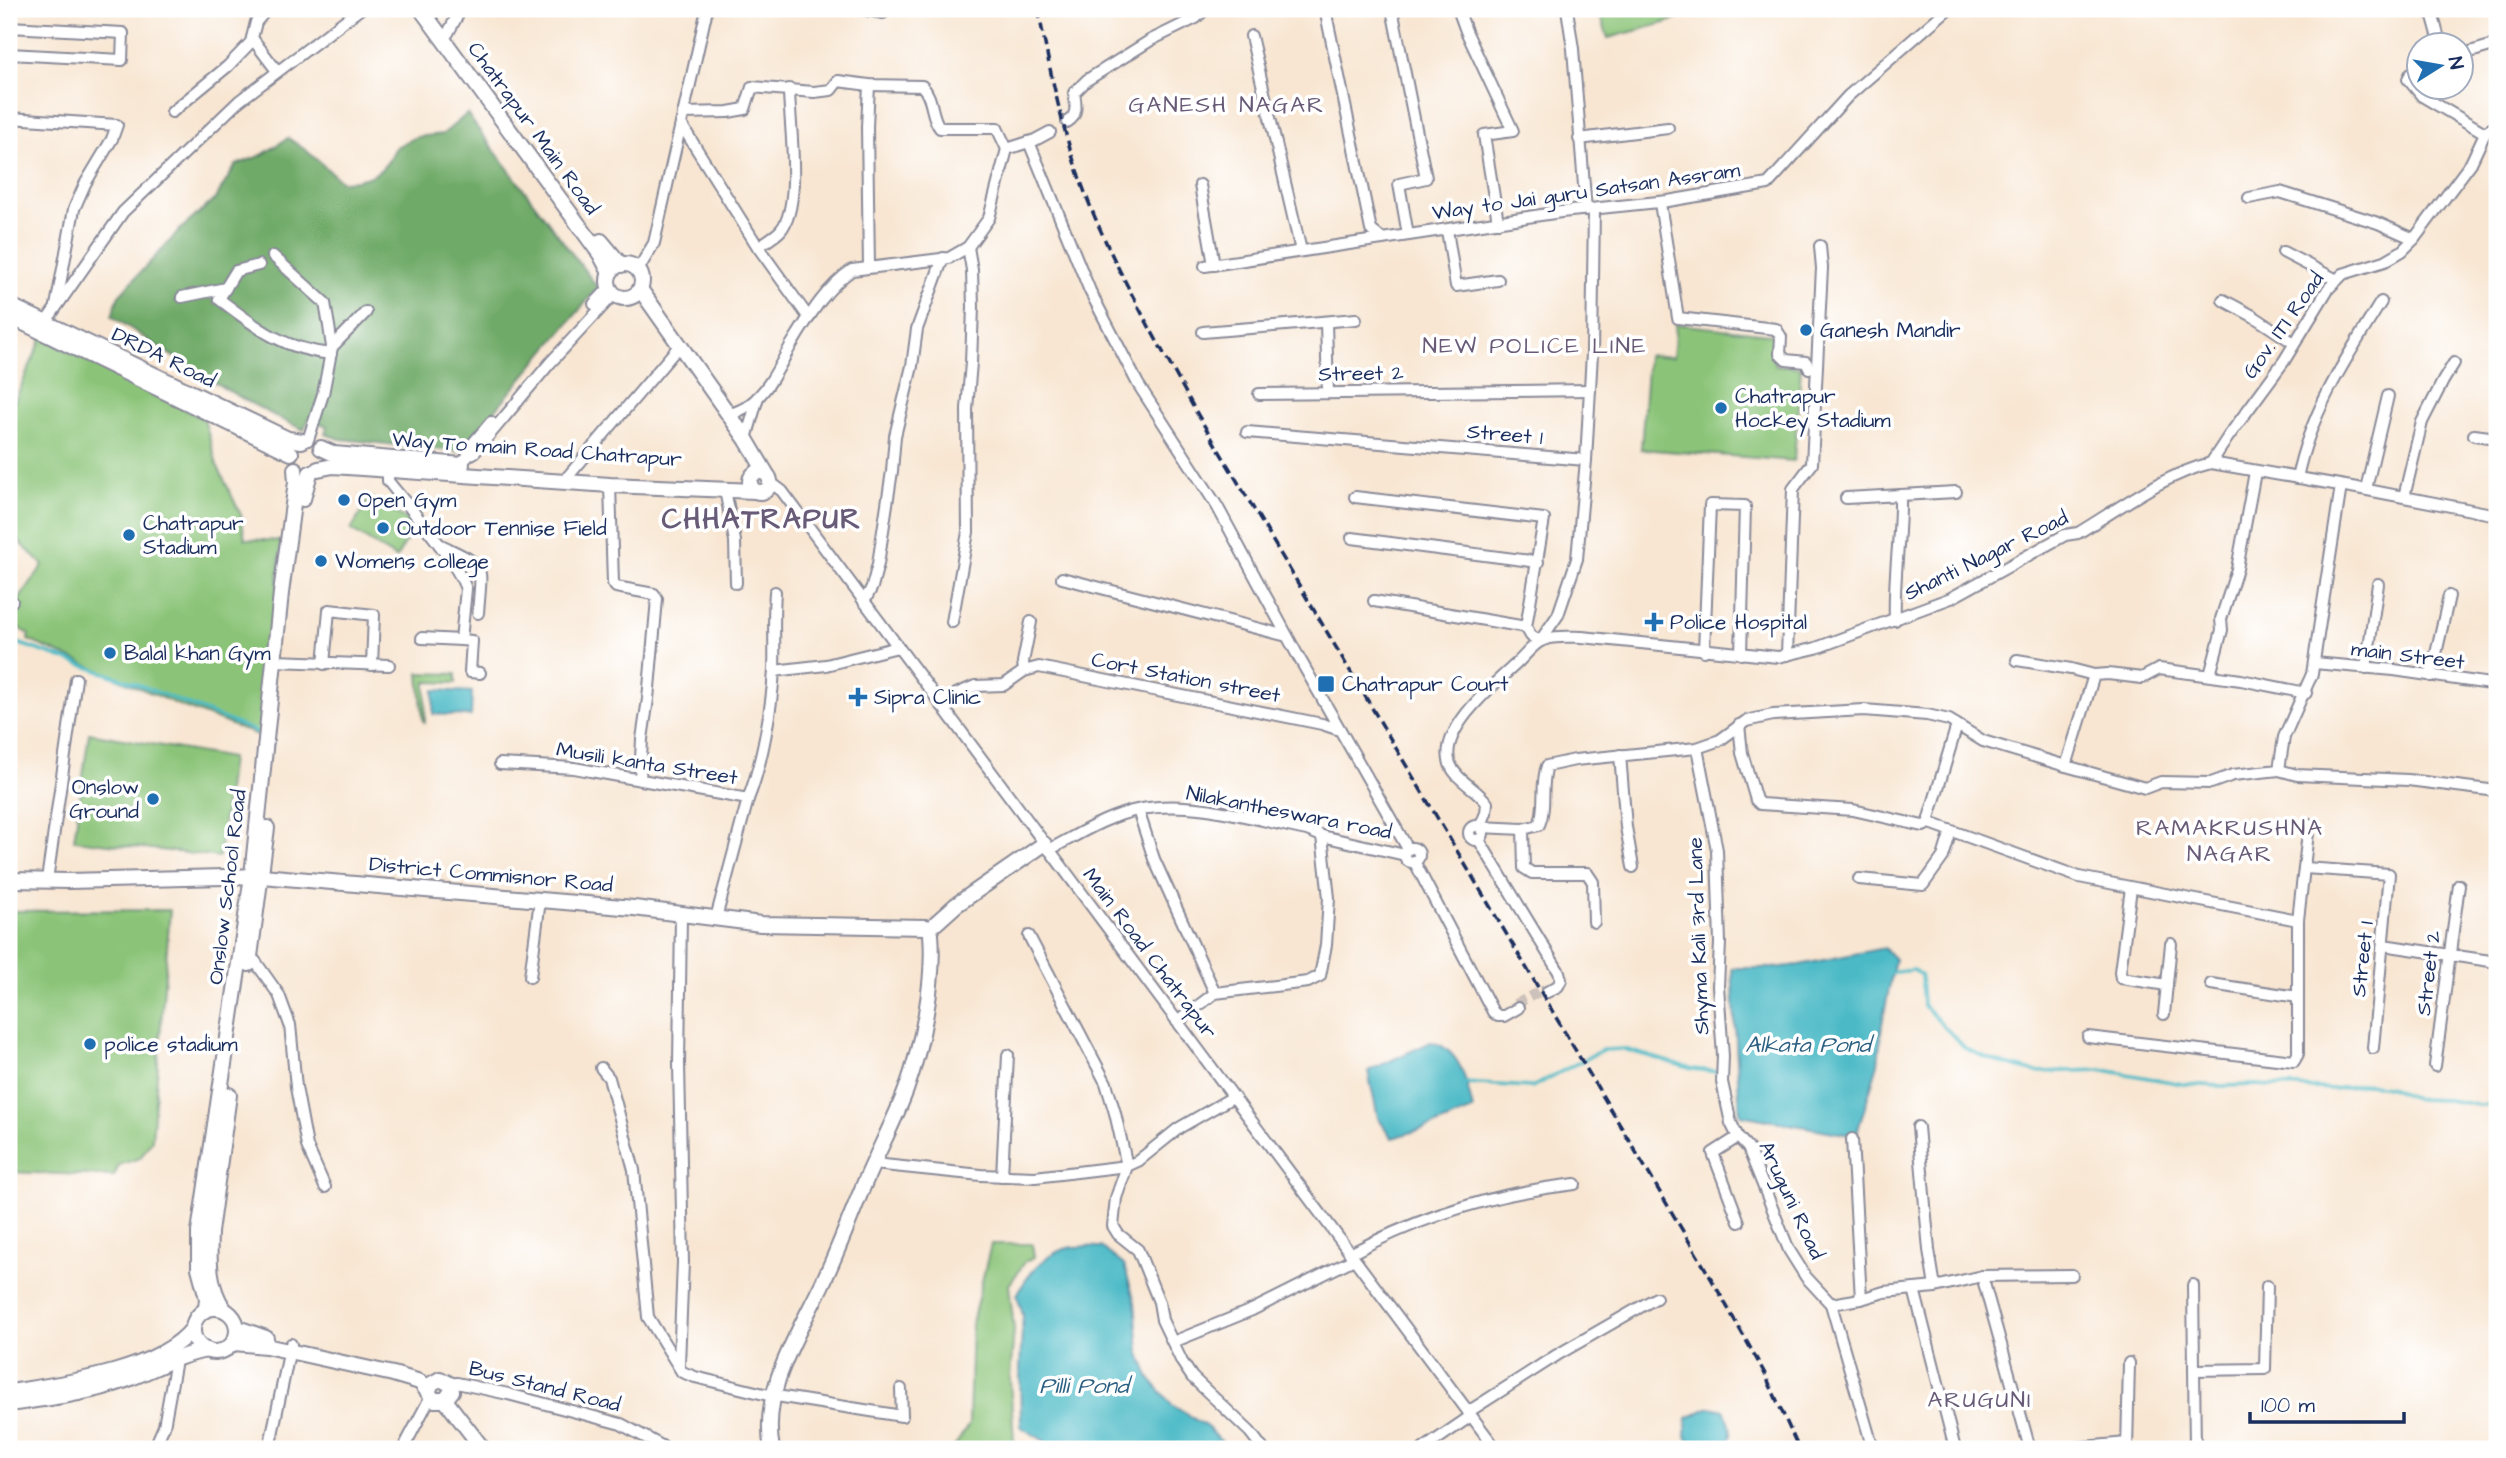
<svg xmlns="http://www.w3.org/2000/svg" width="2506" height="1458" viewBox="0 0 2506 1458" font-family="'Architects Daughter',sans-serif">
  <style>
    .green { fill: #8bc478; stroke: #537a6b; stroke-width: 2 }
    .forest { fill: #70aa68; stroke: #466c63; stroke-width: 2 }
    .water { fill: #4cbac6; stroke: #347492; stroke-width: 2 }
    .lines { fill: none; stroke-linecap: round; stroke-linejoin: round }
    .stream { stroke: #4cbac6; stroke-width: 3.5 }
    .minor-tunnel { stroke: #ccc1bb; stroke-width: 10; stroke-dasharray: 10 5; stroke-linecap: butt }
    .minor-casing { stroke: #8a8a98; stroke-width: 14 }
    .major-casing { stroke: #8a8a98; stroke-width: 18 }
    .minor { stroke: #fff; stroke-width: 10 }
    .major { stroke: #fff; stroke-width: 14 }
    .rail { stroke: #1b2f5e; stroke-width: 3.5; stroke-dasharray: 10 5; stroke-linecap: butt }
    .poi-dot { fill: #1f6fb2; stroke: #fff; stroke-width: 2.5 }
    .labels { text-anchor: middle; stroke-width: 7; stroke-linejoin: round; paint-order: stroke }
    .street-label { font-size: 21px; fill: #1b2f5e; stroke: #fff }
    .poi-label { font-size: 21px; fill: #1b2f5e; stroke: #fff; text-anchor: start }
    .neighbourhood-label { font-size: 23px; letter-spacing: 2px; fill: #685b78; stroke: #fff }
    .water-label { font-size: 23px; font-style: italic; fill: #2c6082; stroke: #fff }
    .district-label { font-size: 28px; font-weight: bold; letter-spacing: 2px; fill: #685b78; stroke: #fff }
  </style>
  <rect width="100%" height="100%" fill="#fff"/>
  <filter id="ink" filterUnits="userSpaceOnUse"><feTurbulence type="fractalNoise" baseFrequency=".0143" numOctaves="2"/><feDisplacementMap in="SourceGraphic" scale="14" xChannelSelector="R" yChannelSelector="G"/><feConvolveMatrix kernelMatrix="1 2 1 2 8 2 1 2 1" color-interpolation-filters="sRGB"/></filter>
  <filter id="wash" filterUnits="userSpaceOnUse"><feTurbulence type="fractalNoise" baseFrequency=".00686" numOctaves="4" result="noise"/><feDisplacementMap in="SourceGraphic" scale="28" xChannelSelector="R" yChannelSelector="G"/><feGaussianBlur stdDeviation="1.57" result="paint"/><feColorMatrix in="noise" values="0 0 0 0 0 0 0 0 0 0 0 0 0 0 0 0 0 1.4 0 .05"/><feComposite in="paint" operator="in"/></filter>
  <g filter="url(#wash)">
    <rect width="100%" height="100%" fill="#f8e6d2"/>
    <g class="green">
      <path d="M1598 9H1702L1665 23 1608 38Z"/>
      <path d="M1676 324 1778 335 1775 365 1801 367 1794 461 1641 449 1648 355 1673 357Z"/>
      <path d="M42 338 204 419 217 465 241 515 245 539 281 541 273 654 263 737 179 705 28 640 29 634 9 622V614L43 565 9 532V414Z"/>
      <path d="M370 497 416 525 396 558 351 530Z"/>
      <path d="M419 673 456 674V683L426 682 425 722 423 721Z"/>
      <path d="M89 733 231 758 219 857 74 840Z"/>
      <path d="M170 910 152 1140 140 1158 119 1165 114 1176 9 1172V911Z"/>
      <path d="M991 1244H1032L1034 1257 1025 1262 1009 1285 1014 1329 1010 1379 1014 1442 1035 1449H953L969 1424 972 1323Z"/>
    </g>
    <path class="forest" d="M467 114 598 288 460 452 340 439 325 434 327 426 309 419 304 430C236 399 174 358 112 316L119 295 182 228 215 199 236 165 262 155 288 138 307 151 342 182C371 178 383 176 396 147L416 137 443 134Z"/>
    <g class="water">
      <path d="M434 690 472 692 471 716 433 714Z"/>
      <path d="M1884 948 1895 959 1882 1024 1878 1064 1856 1136 1740 1115 1732 968H1773L1799 965Z"/>
      <path d="M1431 1042C1461 1049 1467 1083 1473 1110L1436 1125 1392 1138 1378 1118 1368 1071Z"/>
      <path d="M1101 1247 1124 1265 1135 1302 1139 1351 1150 1379 1172 1405 1207 1427 1229 1449H1058L1021 1427 1020 1366 1023 1315 1017 1295C1028 1274 1043 1254 1068 1248 1078 1245 1091 1247 1101 1247Z"/>
      <path d="M1710 1407 1724 1410C1742 1443 1724 1451 1692 1449L1686 1436 1687 1418Z"/>
    </g>
    <g class="lines">
      <g class="stream">
        <path d="M9 640 137 684 257 732"/>
        <path d="M1888 973 1913 970 1921 975 1923 1005 1966 1049 1997 1062 2037 1072 2104 1070 2183 1084 2221 1086 2255 1085 2334 1089 2368 1084 2387 1087 2416 1099 2447 1100 2478 1105 2497 1104"/>
        <path d="M1462 1083 1532 1087 1602 1050 1624 1049 1693 1069 1719 1072"/>
      </g>
    </g>
  </g>
  <g filter="url(#ink)">
    <g class="lines">
      <path class="minor-tunnel" d="M1516 1004 1545 989"/>
      <defs>
        <g id="minor">
          <path d="M861 9 883 13"/>
          <path d="M1325 9 1371 230 1382 239 1561 212 1668 201 1768 184 1848 96 1948 9"/>
          <path d="M1392 9 1426 178 1399 184 1408 235"/>
          <path d="M1458 9 1466 31 1513 131 1484 135 1498 222"/>
          <path d="M1567 9 1573 49 1586 210"/>
          <path d="M2431 9 2441 46"/>
          <path d="M9 27 123 33 122 60 9 54"/>
          <path d="M1251 36 1301 251"/>
          <path d="M252 38 277 71"/>
          <path d="M443 39 448 33 461 9"/>
          <path d="M2460 55 2497 44"/>
          <path d="M172 112 228 66 251 42 256 22 267 9"/>
          <path d="M683 113 728 112 745 109 752 87 814 92 831 90 838 81 869 85 922 86C934 98 930 116 940 128H997L1007 149"/>
          <path d="M10 118 117 125 112 139 85 184 74 209 56 306"/>
          <path d="M1067 122C1078 116 1076 104 1074 93L1087 80 1151 40 1196 18 1205 9"/>
          <path d="M681 124 758 247 809 318"/>
          <path d="M2485 133 2497 125"/>
          <path d="M1579 139 1668 128"/>
          <path d="M1029 142 1090 291 1138 384 1217 506 1298 656 1408 849"/>
          <path d="M1200 185 1214 265"/>
          <path d="M2249 198 2280 192 2378 223 2414 239"/>
          <path d="M1660 203 1678 318 1776 329 1781 337 1780 354 1786 360 1806 362 1809 368"/>
          <path d="M1447 230 1456 286 1498 280"/>
          <path d="M758 247C765 242 774 237 780 231 803 207 789 121 789 89"/>
          <path d="M2283 252 2337 280"/>
          <path d="M273 256 325 303 329 326 332 347 323 394 308 440"/>
          <path d="M259 265 236 271 219 299C256 327 282 349 331 354"/>
          <path d="M1205 266 1382 239"/>
          <path d="M869 267 867 127 869 85"/>
          <path d="M638 270 654 243 707 9"/>
          <path d="M182 297 226 288"/>
          <path d="M2223 300 2253 316 2294 343"/>
          <path d="M594 304 610 287"/>
          <path d="M1326 322 1328 393"/>
          <path d="M43 326 123 212 239 101 360 9"/>
          <path d="M1203 332 1356 319"/>
          <path d="M332 347 366 312"/>
          <path d="M1259 394 1590 390"/>
          <path d="M729 415C735 412 743 410 749 405 768 391 779 367 790 347 807 320 825 288 852 270L949 258 968 247 989 218 1007 149 1035 140 1050 132"/>
          <path d="M1247 432 1586 460"/>
          <path d="M2474 435 2497 438"/>
          <path d="M746 439 758 397"/>
          <path d="M468 456 469 448 491 422"/>
          <path d="M2211 463 2228 437 2284 361 2328 289 2343 274 2385 261 2402 251 2414 239 2471 163 2485 133 2422 96 2408 79 2411 73 2418 71"/>
          <path d="M457 468 468 456 475 452 550 363 614 294"/>
          <path d="M388 470V481C410 509 455 558 466 589L461 640 472 641 470 672 480 673"/>
          <path d="M2297 478C2310 413 2346 358 2381 302"/>
          <path d="M564 481 680 345"/>
          <path d="M770 482 782 491 1496 1449"/>
          <path d="M610 485 613 583 616 587 654 594 657 599 648 699 642 739 640 779"/>
          <path d="M2366 489 2388 396"/>
          <path d="M725 490 735 541 736 583"/>
          <path d="M1355 497 1544 519 1526 627 1531 636 1540 641 1558 615 1577 559 1586 460 1592 353 1594 210"/>
          <path d="M2404 497 2422 422 2443 381 2454 363"/>
          <path d="M1846 498 1956 492"/>
          <path d="M1352 538 1538 562"/>
          <path d="M439 544C487 568 482 560 478 613"/>
          <path d="M1062 578 1287 636"/>
          <path d="M9 599 12 601"/>
          <path d="M1374 601 1526 627"/>
          <path d="M864 602 872 587 878 564 892 471 895 436 912 366 917 329 943 258"/>
          <path d="M1895 620C1893 578 1901 537 1900 495"/>
          <path d="M952 622 968 532 967 409 971 363 973 307 972 270 968 247"/>
          <path d="M422 638 461 640"/>
          <path d="M1704 651 1710 505 1745 506 1741 654"/>
          <path d="M1787 655 1793 489 1812 464 1822 268 1820 246"/>
          <path d="M2017 660 2071 669 2094 675"/>
          <path d="M274 661 389 665"/>
          <path d="M2314 663 2394 670 2497 685"/>
          <path d="M324 664 329 610 374 615 372 665"/>
          <path d="M2366 668 2378 584"/>
          <path d="M774 671 826 665 898 647"/>
          <path d="M1024 671 1023 662 1031 622"/>
          <path d="M2210 675 2222 630 2221 619 2237 569 2255 472"/>
          <path d="M2431 676 2449 596"/>
          <path d="M2306 693 2241 680 2159 669 2142 678 2108 674 2094 675 2066 766 1983 741 1949 720 1927 715 1864 710 1773 715 1746 721 1720 740 1697 748 1575 760 1547 766C1540 785 1547 807 1539 825L1523 829 1480 827 1486 813 1487 803C1477 789 1456 780 1450 764 1438 730 1494 684 1516 664 1523 658 1531 647 1539 642 1551 635 1568 637 1582 637L1778 657 1816 648 1951 598 2065 535 2078 533C2120 508 2163 475 2211 463L2357 488 2497 515"/>
          <path d="M940 704 956 694 975 686 1004 685 1024 671 1039 667 1322 724 1340 730"/>
          <path d="M1739 725 1742 753 1756 800 1760 804 1853 810 1923 826 1930 823"/>
          <path d="M1957 725 1929 818 1930 823 2079 877 2298 920"/>
          <path d="M1697 748 1717 850 1720 943 1718 986 1723 1056 1722 1082 1731 1123 1738 1137 1748 1148 1789 1250 1806 1277 1831 1304 1873 1449"/>
          <path d="M1620 755 1626 827 1633 867"/>
          <path d="M500 764 574 768 748 799 716 918"/>
          <path d="M2066 766 2145 788 2161 782 2211 783 2233 775 2279 770 2284 737 2312 674 2341 486"/>
          <path d="M2279 770 2297 775 2408 780 2497 791"/>
          <path d="M748 799C762 765 772 706 774 670 775 643 773 618 775 592"/>
          <path d="M1138 810 1154 859 1215 993"/>
          <circle cx="1476" cy="833" r="7"/>
          <path d="M1523 829 1524 868 1532 873H1587L1593 882 1594 922"/>
          <path d="M1479 840 1559 972 1561 980 1558 986 1547 992"/>
          <circle cx="1412" cy="855" r="7"/>
          <path d="M1049 850C1079 834 1108 815 1142 809 1193 799 1256 820 1307 830L1322 836 1405 855"/>
          <path d="M1414 861 1493 1012 1498 1016H1504L1518 1008"/>
          <path d="M2305 868 2389 874 2373 1048"/>
          <path d="M1859 879 1923 885 1943 857 1951 831"/>
          <path d="M47 880 76 679"/>
          <path d="M2131 888 2120 972 2121 978 2167 985"/>
          <path d="M1029 936 1106 1083 1115 1113 1127 1166 1116 1198 1113 1226 1118 1234 1138 1250 1159 1302 1162 1320 1182 1362 1192 1377 1250 1432 1263 1449"/>
          <path d="M2383 945 2497 962"/>
          <path d="M246 957 255 961 279 995 290 1025 296 1087 307 1146 325 1187"/>
          <path d="M530 977 540 900"/>
          <path d="M2211 984 2298 997"/>
          <path d="M2164 1014 2171 944"/>
          <path d="M1177 1022 1215 993 1308 982 1320 976 1326 945 1329 898 1322 836"/>
          <path d="M2088 1037 2294 1061 2298 1054V920L2309 824"/>
          <path d="M2435 1066 2459 885"/>
          <path d="M601 1068 609 1078 634 1170 648 1317 682 1372 695 1377 764 1394 902 1416 901 1389"/>
          <path d="M1918 1127 1929 1250 1935 1287"/>
          <path d="M1738 1137 1713 1153 1739 1222"/>
          <path d="M1852 1139 1861 1299"/>
          <path d="M874 1164 981 1175 1035 1177 1127 1166 1138 1161 1179 1128 1233 1097"/>
          <path d="M1002 1176 1008 1055"/>
          <path d="M1350 1254C1421 1216 1495 1193 1575 1184"/>
          <path d="M1982 1276 2030 1449"/>
          <path d="M2193 1285 2195 1449"/>
          <path d="M1914 1289 1955 1449"/>
          <path d="M1831 1304 1861 1299 1884 1292 1935 1287 1982 1276 2072 1275"/>
          <path d="M1173 1342 1252 1310 1354 1259"/>
          <path d="M679 1364 683 1262 679 1064 681 915"/>
          <path d="M2194 1370 2265 1369 2267 1286"/>
          <path d="M450 1384 457 1383 508 1394 621 1424 667 1449"/>
          <path d="M1468 1412 1557 1355 1656 1298"/>
          <path d="M154 1449 164 1426 176 1360"/>
          <path d="M269 1449 291 1344"/>
          <path d="M403 1449 431 1396"/>
          <path d="M1423 1449 1471 1416"/>
          <path d="M2062 1449 2127 1443"/>
          <path d="M2127 1449 2129 1363"/>
        </g>
        <g id="major">
          <path d="M421 9 600 254 610 273"/>
          <path d="M601 241 621 265"/>
          <circle cx="625" cy="281" r="17"/>
          <path d="M640 289 746 439 766 473"/>
          <path d="M9 305 288 439 302 441"/>
          <path d="M9 316 291 453"/>
          <path d="M321 448 334 454 462 465"/>
          <path d="M318 469 333 466 610 485 755 491"/>
          <circle cx="760" cy="482" r="10"/>
          <path d="M303 499 310 473"/>
          <path d="M9 880 69 881 262 876 634 908 761 924 926 927"/>
          <path d="M936 923 956 905 1044 844"/>
          <path d="M249 964 267 828"/>
          <circle cx="215" cy="1330" r="22"/>
          <path d="M206 1309 207 1298 199 1268V1232L252 876 281 593 296 482 295 469"/>
          <path d="M224 1309C208 1286 209 1259 210 1232L229 1095"/>
          <path d="M238 1328 266 1338"/>
          <path d="M234 1343 266 1346 393 1374 420 1382 434 1400H445L452 1391 450 1384 440 1379 431 1384 429 1391"/>
          <path d="M9 1392C62 1384 159 1372 193 1328"/>
          <path d="M445 1400 483 1449"/>
          <path d="M9 1404C48 1398 88 1394 126 1380 153 1370 178 1355 207 1350"/>
          <path d="M772 1449C760 1389 800 1332 824 1280 839 1248 851 1215 865 1182 878 1151 894 1122 906 1090 922 1045 935 982 931 934"/>
        </g>
      </defs>
      <use href="#minor" class="minor-casing"/>
      <use href="#major" class="major-casing"/>
      <use href="#minor" class="minor"/>
      <use href="#major" class="major"/>
      <path class="rail" d="M1038 9C1050 70 1062 132 1084 190 1113 267 1156 338 1195 410L1712 1280 1764 1372 1799 1449"/>
    </g>
  </g>
  <g class="poi-dot">
    <circle cx="1806" cy="330" r="7"/>
    <circle cx="1721" cy="408" r="7"/>
    <circle cx="344" cy="500" r="7"/>
    <circle cx="383" cy="528" r="7"/>
    <circle cx="129" cy="535" r="7"/>
    <circle cx="321" cy="561" r="7"/>
    <path d="M1650.5 611.5h7v7h7v7h-7v7h-7v-7h-7v-7h7z"/>
    <circle cx="110" cy="653" r="7"/>
    <rect x="1317" y="675" width="18" height="18" rx="3.5"/>
    <path d="M854.5 686.5h7v7h7v7h-7v7h-7v-7h-7v-7h7z"/>
    <circle cx="153" cy="799" r="7"/>
    <circle cx="90" cy="1044" r="7"/>
  </g>
  <g class="labels">
    <g class="street-label">
      <text transform="translate(534 128) rotate(54)" y="7">Chatrapur Main Road</text>
      <text transform="translate(1586 191) rotate(-8)" y="7">Way to Jai guru Satsan Assram</text>
      <text transform="translate(2283 325) rotate(-55)" y="7">Gov. ITI Road</text>
      <text transform="translate(164 357) rotate(26)" y="7">DRDA Road</text>
      <text transform="translate(1361 373) rotate(-1)" y="7">Street 2</text>
      <text transform="translate(1505 434) rotate(5)" y="7">Street 1</text>
      <text transform="translate(537 449) rotate(4)" y="7">Way To main Road Chatrapur</text>
      <text transform="translate(1986 555) rotate(-26)" y="7">Shanti Nagar Road</text>
      <text transform="translate(2408 655) rotate(7)" y="7">main Street</text>
      <text transform="translate(1186 677) rotate(11)" y="7">Cort Station street</text>
      <text transform="translate(647 763) rotate(9)" y="7">Musili kanta Street</text>
      <text transform="translate(1289 812) rotate(11)" y="7">Nilakantheswara road</text>
      <text transform="translate(491 874) rotate(5)" y="7">District Commisnor Road</text>
      <text transform="translate(227 887) rotate(-83)" y="7">Onslow School Road</text>
      <text transform="translate(1698 936) rotate(-92)" y="7">Shyma Kali 3rd Lane</text>
      <text transform="translate(1150 953) rotate(53)" y="7">Main Road Chatrapur</text>
      <text transform="translate(2362 959) rotate(-84)" y="7">Street 1</text>
      <text transform="translate(2428 973) rotate(-83)" y="7">Street 2</text>
      <text transform="translate(1792 1200) rotate(65)" y="7">Aruguni Road</text>
      <text transform="translate(545 1386) rotate(14)" y="7">Bus Stand Road</text>
    </g>
    <g class="poi-label">
      <text x="1820" y="337">Ganesh Mandir</text>
      <text x="1735" y="403">Chatrapur<tspan x="1735" dy="24">Hockey Stadium</tspan></text>
      <text x="358" y="507">Open Gym</text>
      <text x="143" y="530">Chatrapur<tspan x="143" dy="24">Stadium</tspan></text>
      <text x="397" y="535">Outdoor Tennise Field</text>
      <text x="335" y="568">Womens college</text>
      <text x="1670" y="629">Police Hospital</text>
      <text x="124" y="660">Balal khan Gym</text>
      <text x="1342" y="691">Chatrapur Court</text>
      <text x="874" y="704">Sipra Clinic</text>
      <text x="139" y="794" text-anchor="end">Onslow<tspan x="139" dy="24">Ground</tspan></text>
      <text x="104" y="1051">police stadium</text>
    </g>
    <g class="neighbourhood-label">
      <text x="1227" y="112">GANESH NAGAR</text>
      <text x="1535" y="353">NEW POLICE LINE</text>
      <text x="2230" y="835">RAMAKRUSHNA<tspan x="2230" dy="26">NAGAR</tspan></text>
      <text x="1980" y="1407">ARUGUNI</text>
    </g>
    <g class="water-label">
      <text x="1808" y="1052">Alkata Pond</text>
      <text x="1084" y="1393">Pilli Pond</text>
    </g>
    <g class="district-label">
      <text x="762" y="528">CHHATRAPUR</text>
    </g>
  </g>
  <rect width="2506" height="1458" fill="none" stroke="#fff" stroke-width="35"/>
  <g transform="translate(2440 66) rotate(79)"><circle r="33" fill="#ffffff" stroke="#a4acbf" stroke-width="2"/>
  <path d="M0-5L12 26L0 18L-12 26Z" fill="#1f6fb2"/>
  <text y="-10" font-size="19" font-weight="bold" text-anchor="middle" fill="#1b2f5e">N</text>
  </g>
  <path d="M2250 1412v10h154v-10" fill="none" stroke="#1b2f5e" stroke-width="3.5"/>
  <text x="2261" y="1412" font-size="21" fill="#1b2f5e" stroke="#ffffff" stroke-width="5" paint-order="stroke">100 m</text>
</svg>
